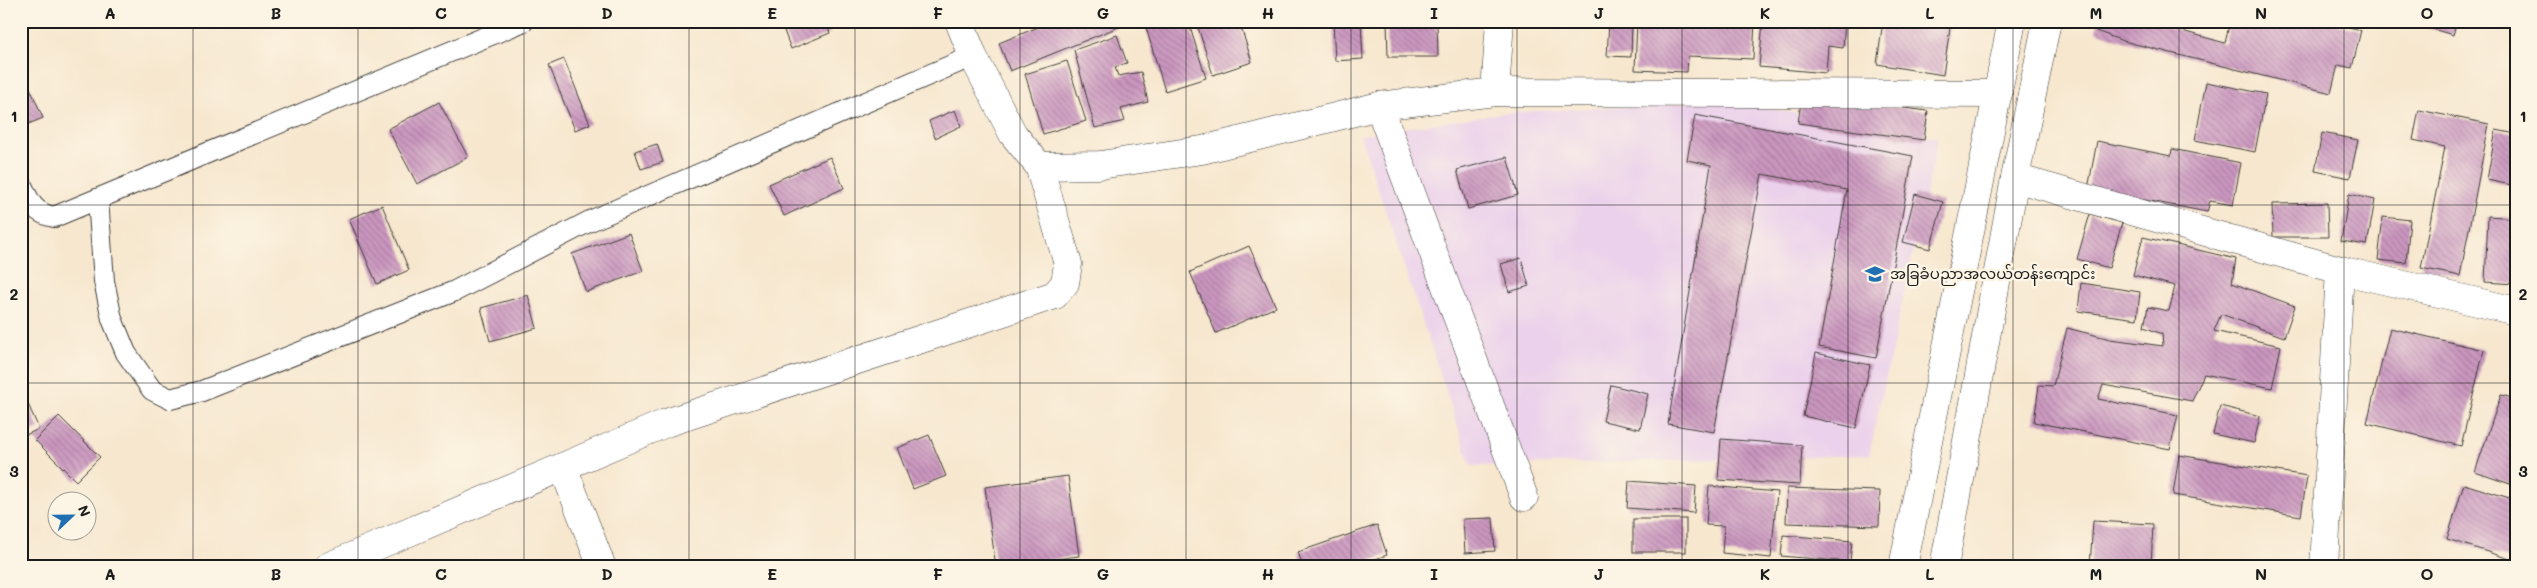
<svg xmlns="http://www.w3.org/2000/svg" width="2537" height="588" viewBox="0 0 2537 588" font-family="Mali,'Noto Sans Myanmar',sans-serif">
  <style>
    .built { fill: #ebd1eb }
    .building { fill: url(#building-back-hatch) }
    .lines { fill: none; stroke-linecap: round; stroke-linejoin: round }
    .lane-casing { stroke: #3d3a37; stroke-width: 22 }
    .street-casing { stroke: #3d3a37; stroke-width: 29 }
    .secondary-casing { stroke: #3d3a37; stroke-width: 29 }
    .lane { stroke: #fff; stroke-width: 20 }
    .street { stroke: #fff; stroke-width: 28 }
    .secondary { stroke: #fff; stroke-width: 28 }
    .grid { fill: none; stroke: #1c1c1c; stroke-width: 1; stroke-opacity: 0.55 }
    .labels { text-anchor: middle; stroke-width: 5; stroke-linejoin: round; paint-order: stroke }
    .poi-label { font-size: 15px; fill: #1c1c1c; stroke: #fcf5e5; text-anchor: start }
    .neatline { fill: none; stroke: #1c1c1c; stroke-width: 2 }
    .grid-label { font-size: 16px; text-anchor: middle; font-weight: bold; fill: #1c1c1c }
  </style>
  <defs>
    <pattern id="building-back-hatch" width="6" height="6" patternUnits="userSpaceOnUse" patternTransform="scale(1.25)"><rect width="6" height="6" fill="#cb96c0"/><path d="M-1 5l2 2M0 0l6 6M5-1l2 2" fill="none" stroke="#a47a9b"/></pattern>
  </defs>
  <rect width="100%" height="100%" fill="#fcf5e5"/>
  <filter id="ink" filterUnits="userSpaceOnUse"><feTurbulence type="fractalNoise" baseFrequency=".02" numOctaves="2"/><feDisplacementMap in="SourceGraphic" scale="10" xChannelSelector="R" yChannelSelector="G"/><feConvolveMatrix kernelMatrix="1 2 1 2 8 2 1 2 1" color-interpolation-filters="sRGB"/></filter>
  <filter id="wash" filterUnits="userSpaceOnUse"><feTurbulence type="fractalNoise" baseFrequency=".0096" numOctaves="4" result="noise"/><feDisplacementMap in="SourceGraphic" scale="20" xChannelSelector="R" yChannelSelector="G"/><feGaussianBlur stdDeviation="1.12" result="paint"/><feColorMatrix in="noise" values="0 0 0 0 0 0 0 0 0 0 0 0 0 0 0 0 0 1.4 0 .05"/><feComposite in="paint" operator="in"/></filter>
  <g filter="url(#wash)">
    <rect width="100%" height="100%" fill="#f7e7cf"/>
    <path class="built" d="M1725 101 1938 138 1869 455 1471 466 1360 135 1503 113Z"/>
    <g id="blocks">
      <g class="building">
        <path d="M406 21H421L411 28Z"/>
        <path d="M810 21H825L830 33 791 49 784 31Z"/>
        <path d="M1053 21H1120L1121 26 1010 71 999 43Z"/>
        <path d="M1144 21H1188L1206 78 1165 91Z"/>
        <path d="M1196 21H1239L1252 62 1213 75Z"/>
        <path d="M1333 21H1361L1363 59 1335 61Z"/>
        <path d="M1387 21H1437L1438 57H1388Z"/>
        <path d="M1637 21H1755L1753 59 1688 56 1687 72 1635 70Z"/>
        <path d="M1763 21H1845L1843 48 1828 46 1826 73 1759 67Z"/>
        <path d="M1883 21H1951L1943 75 1877 64Z"/>
        <path d="M2099 21H2146L2225 43 2230 21H2325L2361 30 2352 68 2338 65 2331 93 2123 41 2096 31Z"/>
        <path d="M2405 21H2457L2453 35Z"/>
        <path d="M1609 22 1632 23 1631 57 1607 56Z"/>
        <path d="M1117 35 1127 63 1115 67 1118 76 1141 72 1148 102 1121 109 1125 121 1095 128 1074 50Z"/>
        <path d="M564 59 590 124 575 130 549 65Z"/>
        <path d="M1067 61 1086 121 1043 134 1025 74Z"/>
        <path d="M27 81 43 118 21 127V83Z"/>
        <path d="M2206 82 2266 94 2255 152 2195 140Z"/>
        <path d="M1802 95 1928 111 1924 140 1798 123Z"/>
        <path d="M439 102 468 157 417 184 388 129Z"/>
        <path d="M955 110 961 126 935 138 929 121Z"/>
        <path d="M2419 110 2489 124 2460 276 2421 268 2445 147 2413 140Z"/>
        <path d="M1695 115 1913 156 1876 358 1819 347 1847 190 1762 174 1714 432 1668 424 1711 165 1687 160Z"/>
        <path d="M2496 130 2516 134V186L2487 180Z"/>
        <path d="M2322 133 2358 140 2350 178 2315 171Z"/>
        <path d="M2097 141 2171 156 2172 149 2241 163 2233 205 2210 201 2207 212 2088 189Z"/>
        <path d="M657 144 663 162 641 169 635 151Z"/>
        <path d="M830 157 844 188 784 216 769 184Z"/>
        <path d="M1507 157 1518 195 1468 209 1457 170Z"/>
        <path d="M1915 194 1943 202 1930 249 1903 242Z"/>
        <path d="M2349 194 2375 200 2367 245 2341 241Z"/>
        <path d="M2327 203 2328 237H2273L2272 204Z"/>
        <path d="M382 205 409 270 377 284 349 219Z"/>
        <path d="M2090 214 2122 223 2109 268 2077 259Z"/>
        <path d="M2488 216 2516 218V284L2485 282Z"/>
        <path d="M2383 217 2410 220 2406 263 2378 260Z"/>
        <path d="M629 233 643 271 586 292 572 254Z"/>
        <path d="M2143 237 2236 259 2232 283 2295 306 2284 337 2221 314 2214 331 2281 346 2272 388 2204 374 2192 401 2103 385 2098 399 2178 415 2170 449 2034 422 2039 385 2053 386 2067 328 2110 339 2163 346 2162 334 2144 327 2148 307 2169 311 2175 286 2133 275Z"/>
        <path d="M1249 246 1276 307 1216 333 1190 272Z"/>
        <path d="M1521 258 1529 286 1509 292 1501 264Z"/>
        <path d="M2081 283 2140 292 2137 319 2078 311Z"/>
        <path d="M528 295 537 328 490 341 481 308Z"/>
        <path d="M2390 328 2484 350 2461 446 2367 423Z"/>
        <path d="M1816 353 1870 365 1856 428 1803 416Z"/>
        <path d="M1611 385 1648 394 1640 429 1603 421Z"/>
        <path d="M21 388 39 429 21 437Z"/>
        <path d="M2501 395 2516 399V486L2475 472Z"/>
        <path d="M2220 406 2260 416 2254 443 2213 434Z"/>
        <path d="M59 416 100 457 76 481 35 440Z"/>
        <path d="M929 435 946 476 913 489 897 448Z"/>
        <path d="M1721 439 1802 445 1800 485 1718 480Z"/>
        <path d="M2179 455 2307 476 2301 516 2173 495Z"/>
        <path d="M1068 476 1079 556 996 567 985 487Z"/>
        <path d="M1629 481 1696 486 1694 513 1627 508Z"/>
        <path d="M2464 484 2516 500V561L2447 539Z"/>
        <path d="M1709 486 1777 492 1771 558 1722 553 1724 526 1706 525Z"/>
        <path d="M1787 488 1880 491 1879 526 1786 523Z"/>
        <path d="M1493 518 1495 551 1465 553 1463 519Z"/>
        <rect x="1633" y="519" width="53" height="33"/>
        <path d="M2093 521 2153 524 2151 567H2090Z"/>
        <path d="M1377 525 1387 555 1352 567H1303L1298 552Z"/>
        <path d="M1783 535 1852 541 1850 562 1781 556Z"/>
      </g>
    </g>
  </g>
  <g filter="url(#ink)">
    <use href="#blocks" fill-opacity="0" stroke="#3d3a37" stroke-width="1"/>
    <g class="lines">
      <defs>
        <g id="lane">
          <path d="M21 183C29 201 33 213 54 217L524 21"/>
          <path d="M98 199 104 281 112 319 126 353 152 390 170 399 202 391 455 291 590 221 973 56"/>
        </g>
        <g id="street">
          <path d="M959 21 973 56 1013 134 1039 166 1100 165 1202 150 1379 106 1495 92 1998 94"/>
          <path d="M1495 92 1500 21"/>
          <path d="M1379 106 1524 497"/>
          <path d="M2015 178 2340 270 2516 311"/>
          <path d="M563 467 602 567"/>
          <path d="M327 567 666 423 1055 295 1065 283 1068 264 1039 166"/>
          <path d="M2324 567 2340 270"/>
        </g>
        <g id="secondary">
          <path d="M1903 567 2012 21"/>
          <path d="M1944 567 2015 178 2047 21"/>
        </g>
      </defs>
      <use href="#lane" class="lane-casing"/>
      <use href="#street" class="street-casing"/>
      <use href="#secondary" class="secondary-casing"/>
      <use href="#lane" class="lane"/>
      <use href="#street" class="street"/>
      <use href="#secondary" class="secondary"/>
    </g>
  </g>
  <path class="grid" d="M193 21V567M358 21V567M524 21V567M689 21V567M855 21V567M1020 21V567M1186 21V567M1351 21V567M1517 21V567M1682 21V567M1848 21V567M2013 21V567M2179 21V567M2344 21V567M21 205H2516M21 383H2516"/>
  <defs>
    <symbol id="school-bare" viewBox="-9 -9 18 18"><path d="M0-5L7-2L0 1L-7-2ZM-4 1L0 2.5L4 1V4Q0 6-4 4Z" fill="#1f6fb2" stroke="#fcf5e5" stroke-width="2.5" paint-order="stroke"/></symbol>
  </defs>
  <g fill-rule="evenodd">
    <use href="#school-bare" x="1861" y="260" width="28" height="28"/>
  </g>
  <g class="labels">
    <g class="poi-label">
      <text x="1890" y="279">အခြခံပညာအလယ်တန်းကျောင်း</text>
    </g>
  </g>
  <rect width="2537" height="588" fill="none" stroke="#fcf5e5" stroke-width="55"/>
  <g transform="translate(72 516) rotate(68)"><circle r="24" fill="#fcf5e5" stroke="#a29e95"/>
  <path d="M0-4L9 19L0 12L-9 19Z" fill="#1f6fb2"/>
  <text y="-8" font-size="14" font-weight="bold" text-anchor="middle" fill="#1c1c1c">N</text>
  </g>
  <rect x="28" y="28" width="2482" height="532" class="neatline"/>
  <g class="grid-label">
    <text x="110" y="19">A</text>
    <text x="276" y="19">B</text>
    <text x="441" y="19">C</text>
    <text x="607" y="19">D</text>
    <text x="772" y="19">E</text>
    <text x="938" y="19">F</text>
    <text x="1103" y="19">G</text>
    <text x="1268" y="19">H</text>
    <text x="1434" y="19">I</text>
    <text x="1599" y="19">J</text>
    <text x="1765" y="19">K</text>
    <text x="1930" y="19">L</text>
    <text x="2096" y="19">M</text>
    <text x="2261" y="19">N</text>
    <text x="2427" y="19">O</text>
    <text x="14" y="122">1</text>
    <text x="2523" y="122">1</text>
    <text x="14" y="300">2</text>
    <text x="2523" y="300">2</text>
    <text x="14" y="477">3</text>
    <text x="2523" y="477">3</text>
    <text x="110" y="580">A</text>
    <text x="276" y="580">B</text>
    <text x="441" y="580">C</text>
    <text x="607" y="580">D</text>
    <text x="772" y="580">E</text>
    <text x="938" y="580">F</text>
    <text x="1103" y="580">G</text>
    <text x="1268" y="580">H</text>
    <text x="1434" y="580">I</text>
    <text x="1599" y="580">J</text>
    <text x="1765" y="580">K</text>
    <text x="1930" y="580">L</text>
    <text x="2096" y="580">M</text>
    <text x="2261" y="580">N</text>
    <text x="2427" y="580">O</text>
  </g>
</svg>
